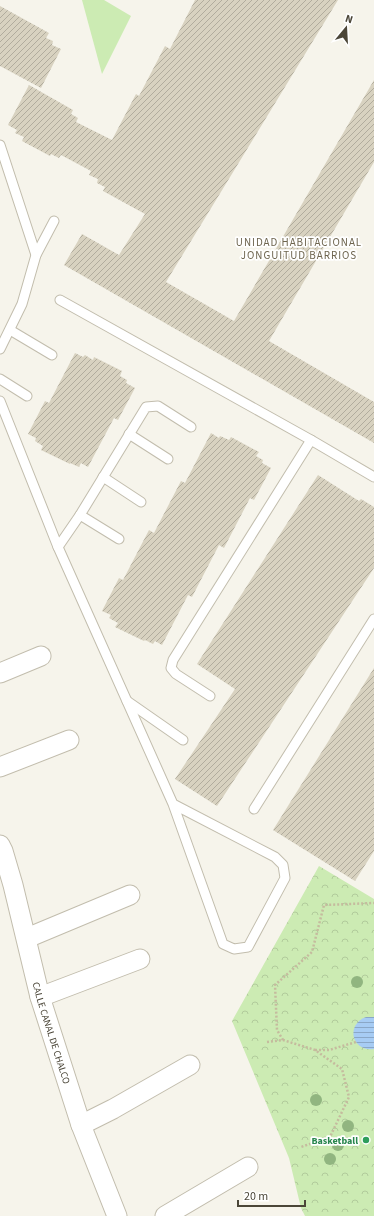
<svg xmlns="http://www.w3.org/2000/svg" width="374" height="1216" viewBox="0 0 374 1216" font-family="'Source Sans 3',sans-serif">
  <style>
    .green { fill: #ccebb3 }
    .forest { fill: url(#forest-crowns) }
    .water { fill: url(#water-rules) }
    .building { fill: url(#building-hatch) }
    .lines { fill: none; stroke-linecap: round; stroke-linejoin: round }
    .lane-casing { stroke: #c2bdad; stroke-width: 11 }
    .street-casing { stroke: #c2bdad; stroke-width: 21 }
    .path { stroke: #c5bb9e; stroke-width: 2.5; stroke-dasharray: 2 2; stroke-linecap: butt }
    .lane { stroke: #fff; stroke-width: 9 }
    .street { stroke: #fff; stroke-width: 19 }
    .tree { fill: #91b580 }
    .leisure-dot { fill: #2e9e5b; stroke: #fff; stroke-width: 1.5 }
    .labels { text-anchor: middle; stroke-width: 3.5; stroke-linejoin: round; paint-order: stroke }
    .street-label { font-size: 10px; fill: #4b4638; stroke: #fff }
    .leisure-label { font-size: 10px; font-weight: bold; fill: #27864d; stroke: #fff; text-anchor: end }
    .neighbourhood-label { font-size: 11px; letter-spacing: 1px; fill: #6e654f; stroke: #fff }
  </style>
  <defs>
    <pattern id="forest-crowns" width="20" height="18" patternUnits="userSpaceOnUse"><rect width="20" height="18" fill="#ccebb3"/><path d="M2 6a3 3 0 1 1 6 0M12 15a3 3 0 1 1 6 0" fill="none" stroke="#b1cb9b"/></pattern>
    <pattern id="water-rules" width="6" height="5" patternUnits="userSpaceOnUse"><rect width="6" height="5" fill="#a7ccf4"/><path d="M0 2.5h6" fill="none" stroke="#8aa7c7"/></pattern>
    <pattern id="building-hatch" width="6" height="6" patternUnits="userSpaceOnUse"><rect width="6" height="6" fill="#d8d2c0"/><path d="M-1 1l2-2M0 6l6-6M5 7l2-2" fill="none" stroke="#b1ac9d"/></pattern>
  </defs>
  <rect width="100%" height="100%" fill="#f6f4eb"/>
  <path class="green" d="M82 0H104L131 16 102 74Z"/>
  <path class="forest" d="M319 866 374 899V1216H305L301 1208 289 1158 232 1021Z"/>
  <path class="water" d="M366 1017H374V1049C352 1052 345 1025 366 1017Z"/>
  <g class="building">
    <path d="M195 0H338L166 282 234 321 374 80V162L269 341 374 402V443L64 265 82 234 119 255 145 214 103 191 105 187 97 183 98 179 89 175 91 171 61 155 59 158 51 154 50 156 22 141 24 137 15 133 17 130 8 125 29 85 73 110 71 114 78 118 76 122 112 140 136 94 139 96 165 46 170 49Z"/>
    <path d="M0 6 49 33 46 38 53 41 52 45 61 49 41 88 0 66Z"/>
    <path d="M75 353 83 357 85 355 93 360 94 357 122 371 120 376 127 380 126 383 135 388 118 420 114 418 88 467 81 463 79 467 70 463V464L41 450 43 446 35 441 36 438 28 434 45 401 49 403Z"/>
    <path d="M211 433 219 438 220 436 229 440 231 437 259 452 256 456 263 460 262 463 271 468 254 500 250 498 224 548 219 545 192 597 188 595 162 645 155 641 153 644 145 640 144 641 115 627 118 623 109 618 111 615 102 611 119 578 123 580 149 530 154 533 181 481 185 483Z"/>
    <path d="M318 475 359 501 361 499 374 507V568L217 806 175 779 235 689 197 664Z"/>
    <path d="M374 668V851L355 881 273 830Z"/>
  </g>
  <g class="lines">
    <defs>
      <g id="lane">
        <path d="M0 145 36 255 22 304 0 349"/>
        <path d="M36 255 54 221"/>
        <path d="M60 300 311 440 374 477"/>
        <path d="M10 330 52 355"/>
        <path d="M0 379 27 396"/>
        <path d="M0 401 58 547 173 804 223 944 234 949 248 947 285 878 283 865 275 857 173 804"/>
        <path d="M129 434 168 459"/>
        <path d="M103 477 141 502"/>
        <path d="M80 515 119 539"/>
        <path d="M58 547 80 515 146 407 158 406 191 427"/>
        <path d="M210 696 176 674 171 668 173 660 311 440"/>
        <path d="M127 701 183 740"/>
        <path d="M254 809 374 619"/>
      </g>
      <g id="street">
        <path d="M0 673 41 656"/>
        <path d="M0 767 69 740"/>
        <path id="s1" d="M0 845 3 851 13 885 40 997 81 1125 117 1216"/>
        <path d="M27 938 130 895"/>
        <path d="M40 997 140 959"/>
        <path d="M81 1125 113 1109 190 1065"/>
        <path d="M165 1216 248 1167"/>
      </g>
    </defs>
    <use href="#lane" class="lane-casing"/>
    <use href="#street" class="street-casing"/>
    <g class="path">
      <path d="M283 1040 277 1030 275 985 312 952 324 905 374 903"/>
      <path d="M267 1042 283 1040 315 1050 342 1069 349 1097 330 1137 301 1147"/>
      <path d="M315 1050H329L356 1042"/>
    </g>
    <use href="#lane" class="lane"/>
    <use href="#street" class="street"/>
  </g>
  <g class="tree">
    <circle cx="357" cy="982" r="6"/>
    <circle cx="316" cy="1100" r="6"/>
    <circle cx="348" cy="1126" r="6"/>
    <circle cx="338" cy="1145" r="6"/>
    <circle cx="330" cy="1159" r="6"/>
  </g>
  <circle class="leisure-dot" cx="366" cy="1140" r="4"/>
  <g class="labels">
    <g class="street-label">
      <text dy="4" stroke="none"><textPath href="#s1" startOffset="195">CALLE CANAL DE CHALCO</textPath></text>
    </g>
    <g class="leisure-label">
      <text x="358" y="1144">Basketball</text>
    </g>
    <g class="neighbourhood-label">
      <text x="299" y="246">UNIDAD HABITACIONAL<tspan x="299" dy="13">JONGUITUD BARRIOS</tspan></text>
    </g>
  </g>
  <g transform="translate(346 28) rotate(18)" stroke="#ffffff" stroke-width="3" paint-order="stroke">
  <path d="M0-3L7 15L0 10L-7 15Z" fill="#4b4638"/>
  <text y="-6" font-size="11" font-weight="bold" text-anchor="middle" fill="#4b4638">N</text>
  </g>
  <path d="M238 1200v6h67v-6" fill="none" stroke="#4b4638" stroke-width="2"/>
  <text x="244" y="1200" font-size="12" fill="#4b4638" stroke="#ffffff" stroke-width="3" paint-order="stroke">20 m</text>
</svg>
